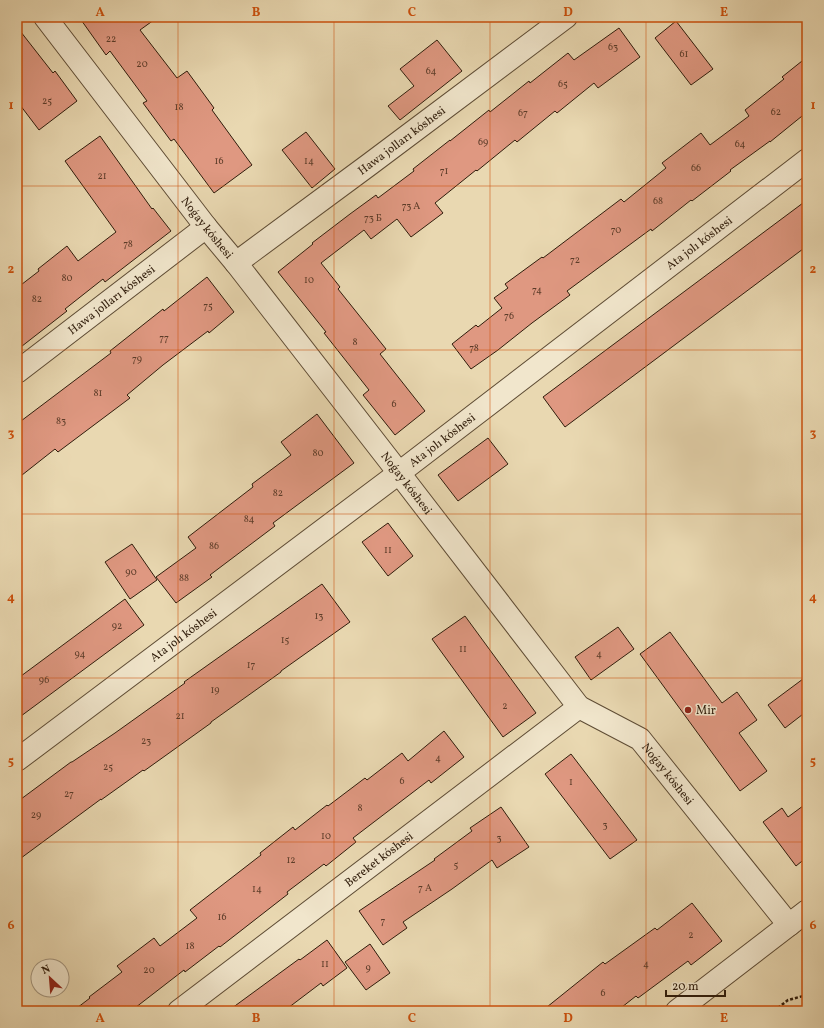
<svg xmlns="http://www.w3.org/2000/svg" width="824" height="1028" viewBox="0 0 824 1028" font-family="Vollkorn,serif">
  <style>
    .building { fill: #df9881; stroke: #301d0c }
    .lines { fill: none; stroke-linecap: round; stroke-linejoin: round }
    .minor-casing { stroke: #5e4c35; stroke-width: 24 }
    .path { stroke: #301d0c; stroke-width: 2.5; stroke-dasharray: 3 2; stroke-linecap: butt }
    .minor { stroke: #f1e6cc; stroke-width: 22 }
    .grid { fill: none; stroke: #cc500c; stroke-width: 1; stroke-opacity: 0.55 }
    .poi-dot { fill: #8f2418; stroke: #f1e6cc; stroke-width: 1.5 }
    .labels { text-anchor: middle; stroke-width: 3; stroke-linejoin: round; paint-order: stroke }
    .number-label { font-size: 10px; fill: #5c3c29 }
    .street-label { font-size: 12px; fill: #301d0c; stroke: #f1e6cc }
    .poi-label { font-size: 12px; fill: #301d0c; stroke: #f1e6cc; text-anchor: start }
    .neatline { fill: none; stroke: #cc500c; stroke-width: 1.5 }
    .grid-label { font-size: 13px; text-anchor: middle; font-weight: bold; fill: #cc500c }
  </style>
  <rect width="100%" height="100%" fill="#e9d8b1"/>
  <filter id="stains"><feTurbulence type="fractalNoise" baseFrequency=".005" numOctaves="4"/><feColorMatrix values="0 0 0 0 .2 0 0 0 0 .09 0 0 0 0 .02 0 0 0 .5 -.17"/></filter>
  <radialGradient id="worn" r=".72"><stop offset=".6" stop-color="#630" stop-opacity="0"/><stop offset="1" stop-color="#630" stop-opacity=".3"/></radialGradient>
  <g class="building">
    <path d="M79 17H158L140 30 177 78 187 71 214 108 212 110 252 165 214 193 174 139 171 141 143 103 147 101 110 51 106 55Z"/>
    <path d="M676 21 713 69 691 85 655 38Z"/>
    <path d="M17 27 53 73 55 71 77 101 39 130 17 101Z"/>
    <path d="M619 28 640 57 598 88 594 83 557 113 555 111 517 142 515 140 477 171 476 170 435 203 443 213 411 237 397 219 371 239 364 230 321 263 340 287 338 289 386 349 380 354 425 411 395 435 363 395 369 390 324 333 326 332 278 272 313 244 312 243 350 214 376 195 378 198 414 171 413 169 450 140V141L489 110 490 112 529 81 530 83 568 53 574 60Z"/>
    <path d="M437 40 462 71 400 120 388 106 414 86 400 69Z"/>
    <path d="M807 57V112L770 142V141L730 170 731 171 692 201 691 200 652 231 651 229 567 291 570 295 532 323 498 350 471 369 452 344 476 325 478 327 502 308 494 298 508 288 505 284 542 257 543 258 621 199 624 202 666 168 662 163 701 133 710 145 749 116 745 110 784 79 782 77Z"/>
    <path d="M306 132 335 169 312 188 282 150Z"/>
    <path d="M100 136 152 209 153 208 171 231 105 282 103 279 65 309 67 311 17 350V288L39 271 38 269 67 246 78 261 116 232 65 161Z"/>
    <path d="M807 200V246L565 427 543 397Z"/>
    <path d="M207 277 234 312 209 333 208 331 163 365 127 395 130 398 58 452 55 449 17 479V424L111 353 110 351 163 309 164 311Z"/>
    <path d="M317 414 354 463 273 523 275 526 210 575 212 577 176 603 156 577 196 548 188 537 253 487 252 484 291 455 281 442Z"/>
    <path d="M488 438 508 464 458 501 438 475Z"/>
    <path d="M388 523 413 556 388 576 362 542Z"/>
    <path d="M132 544 157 580 130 599 105 562Z"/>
    <path d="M322 584 350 622 281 671V672L211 722V723L144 771 143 770 101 800V799L17 861V802L71 762H72L115 733 185 683 184 682Z"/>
    <path d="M125 599 144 625 17 719V679Z"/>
    <path d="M465 616 536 713 503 737 432 639Z"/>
    <path d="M618 627 634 649 591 680 575 657Z"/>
    <path d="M670 632 722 703 737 692 757 720 739 733 767 771 740 791 640 654Z"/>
    <path d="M807 676V711L785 728 768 705Z"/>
    <path d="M444 731 464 757 431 783 429 780 353 838 356 842 326 866 324 864 287 892 288 894 220 947 219 946 185 972 184 970 131 1011H73L90 998 89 997 122 972 117 966 154 938 160 946 197 918 190 910 261 855 260 853 293 827 295 830 327 805 328 806 365 778 367 780 402 753 408 761Z"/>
    <path d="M571 754 637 840 610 859 545 774Z"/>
    <path d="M807 803V857L796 866 763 822 782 808 788 817Z"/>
    <path d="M501 807 529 847 497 868 492 860 452 889 403 922 407 928 383 945 359 911 435 860 434 859 472 831 470 828Z"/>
    <path d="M692 903 722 941 691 965 688 961 638 998 636 996 617 1011H542L603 962 605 964 655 928 657 930Z"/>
    <path d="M327 940 347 968 323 986 321 983 284 1011H228L299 959 300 960Z"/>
    <path d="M370 944 390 973 366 990 345 962Z"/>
  </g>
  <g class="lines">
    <defs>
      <g id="minor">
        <path id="s1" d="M45 17 206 227 236 263 399 473 579 707 640 739 789 925"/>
        <path id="s2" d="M236 263 370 164 566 17"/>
        <path id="s3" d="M17 372 206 227"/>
        <path id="s4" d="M17 760 399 473 807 160"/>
        <path id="s5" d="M179 1011 579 707"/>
        <path d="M677 1011 807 911"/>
      </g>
    </defs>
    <use href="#minor" class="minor-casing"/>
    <path class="path" d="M774 1011 788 1000 807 995"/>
    <use href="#minor" class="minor"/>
  </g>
  <path class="grid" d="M178 17V1011M334 17V1011M490 17V1011M646 17V1011M17 186H807M17 350H807M17 514H807M17 678H807M17 842H807"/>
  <circle class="poi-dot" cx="688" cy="710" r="4"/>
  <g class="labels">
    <g class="number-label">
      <text x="111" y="42">22</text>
      <text x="613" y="50">63</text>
      <text x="684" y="57">61</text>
      <text x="142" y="67">20</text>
      <text x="431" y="74">64</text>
      <text x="563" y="87">65</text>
      <text x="47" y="104">25</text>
      <text x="179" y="110">18</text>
      <text x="776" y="115">62</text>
      <text x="523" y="116">67</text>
      <text x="483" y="145">69</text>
      <text x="740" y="147">64</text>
      <text x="219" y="164">16</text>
      <text x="309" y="164">14</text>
      <text x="696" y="171">66</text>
      <text x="444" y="174">71</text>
      <text x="102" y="179">21</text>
      <text x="658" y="204">68</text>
      <text x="411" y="209">73 А</text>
      <text x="373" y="221">73 Б</text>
      <text x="616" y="233">70</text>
      <text x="128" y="247">78</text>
      <text x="575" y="263">72</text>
      <text x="67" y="281">80</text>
      <text x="309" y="283">10</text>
      <text x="537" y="293">74</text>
      <text x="37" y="302">82</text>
      <text x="208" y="309">75</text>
      <text x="509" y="319">76</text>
      <text x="164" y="341">77</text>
      <text x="355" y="345">8</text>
      <text x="474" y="351">78</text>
      <text x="137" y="362">79</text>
      <text x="98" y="396">81</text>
      <text x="394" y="407">6</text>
      <text x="61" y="424">83</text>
      <text x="318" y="456">80</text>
      <text x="278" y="496">82</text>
      <text x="249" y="522">84</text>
      <text x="214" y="549">86</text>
      <text x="388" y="553">11</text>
      <text x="131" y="575">90</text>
      <text x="184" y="581">88</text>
      <text x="319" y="619">13</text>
      <text x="117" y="629">92</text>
      <text x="285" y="643">15</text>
      <text x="463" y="652">11</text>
      <text x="80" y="657">94</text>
      <text x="599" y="657">4</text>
      <text x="251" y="668">17</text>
      <text x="44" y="683">96</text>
      <text x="215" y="693">19</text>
      <text x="505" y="709">2</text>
      <text x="180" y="719">21</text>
      <text x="146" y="744">23</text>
      <text x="438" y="761">4</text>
      <text x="108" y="770">25</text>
      <text x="402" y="784">6</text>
      <text x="571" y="785">1</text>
      <text x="69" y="797">27</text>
      <text x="360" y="811">8</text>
      <text x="36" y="818">29</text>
      <text x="605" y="828">3</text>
      <text x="326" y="839">10</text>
      <text x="499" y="841">3</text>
      <text x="291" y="863">12</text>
      <text x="456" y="868">5</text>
      <text x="425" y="891">7 А</text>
      <text x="257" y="892">14</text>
      <text x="222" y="920">16</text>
      <text x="383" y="924">7</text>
      <text x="691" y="938">2</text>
      <text x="190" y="949">18</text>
      <text x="325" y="967">11</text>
      <text x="646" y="967">4</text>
      <text x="368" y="971">9</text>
      <text x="149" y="973">20</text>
      <text x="603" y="996">6</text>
    </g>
    <g class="street-label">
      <text dy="4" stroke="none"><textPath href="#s2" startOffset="206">Hawa jolları kóshesi</textPath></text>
      <text dy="4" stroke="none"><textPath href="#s1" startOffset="266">Noǵay kóshesi</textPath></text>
      <text dy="4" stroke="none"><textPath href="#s4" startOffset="856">Ata jolı kóshesi</textPath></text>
      <text dy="4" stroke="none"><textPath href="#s3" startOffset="119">Hawa jolları kóshesi</textPath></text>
      <text dy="4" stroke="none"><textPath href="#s4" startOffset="532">Ata jolı kóshesi</textPath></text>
      <text dy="4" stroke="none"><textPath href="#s1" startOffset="590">Noǵay kóshesi</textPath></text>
      <text dy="4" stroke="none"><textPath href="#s4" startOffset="208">Ata jolı kóshesi</textPath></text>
      <text dy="4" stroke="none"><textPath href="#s1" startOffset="986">Noǵay kóshesi</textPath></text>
      <text dy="4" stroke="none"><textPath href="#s5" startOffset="251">Bereket kóshesi</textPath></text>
    </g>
    <g class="poi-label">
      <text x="696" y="714">Mir</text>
    </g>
  </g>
  <rect width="824" height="1028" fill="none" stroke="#e9d8b1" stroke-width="44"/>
  <g transform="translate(50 978) rotate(334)"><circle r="19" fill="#f1e6cc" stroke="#a4967f"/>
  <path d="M0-3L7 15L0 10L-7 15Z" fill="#8f2418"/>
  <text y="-6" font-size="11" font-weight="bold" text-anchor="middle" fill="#301d0c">N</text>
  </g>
  <path d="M666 990v6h59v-6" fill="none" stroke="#301d0c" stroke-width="2"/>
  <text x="672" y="990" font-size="12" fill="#301d0c" stroke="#f1e6cc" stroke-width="3" paint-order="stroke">20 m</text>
  <rect x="22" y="22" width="780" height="984" class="neatline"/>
  <g class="grid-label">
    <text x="100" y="16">A</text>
    <text x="256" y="16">B</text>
    <text x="412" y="16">C</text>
    <text x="568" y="16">D</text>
    <text x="724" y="16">E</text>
    <text x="11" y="109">1</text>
    <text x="813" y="109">1</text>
    <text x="11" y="273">2</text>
    <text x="813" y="273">2</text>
    <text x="11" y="437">3</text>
    <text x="813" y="437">3</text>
    <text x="11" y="601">4</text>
    <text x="813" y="601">4</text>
    <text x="11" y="765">5</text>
    <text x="813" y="765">5</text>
    <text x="11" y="929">6</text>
    <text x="813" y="929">6</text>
    <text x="100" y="1022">A</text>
    <text x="256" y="1022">B</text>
    <text x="412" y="1022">C</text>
    <text x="568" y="1022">D</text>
    <text x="724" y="1022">E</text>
  </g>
  <rect width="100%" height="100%" filter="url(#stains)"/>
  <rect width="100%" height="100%" fill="url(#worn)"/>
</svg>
